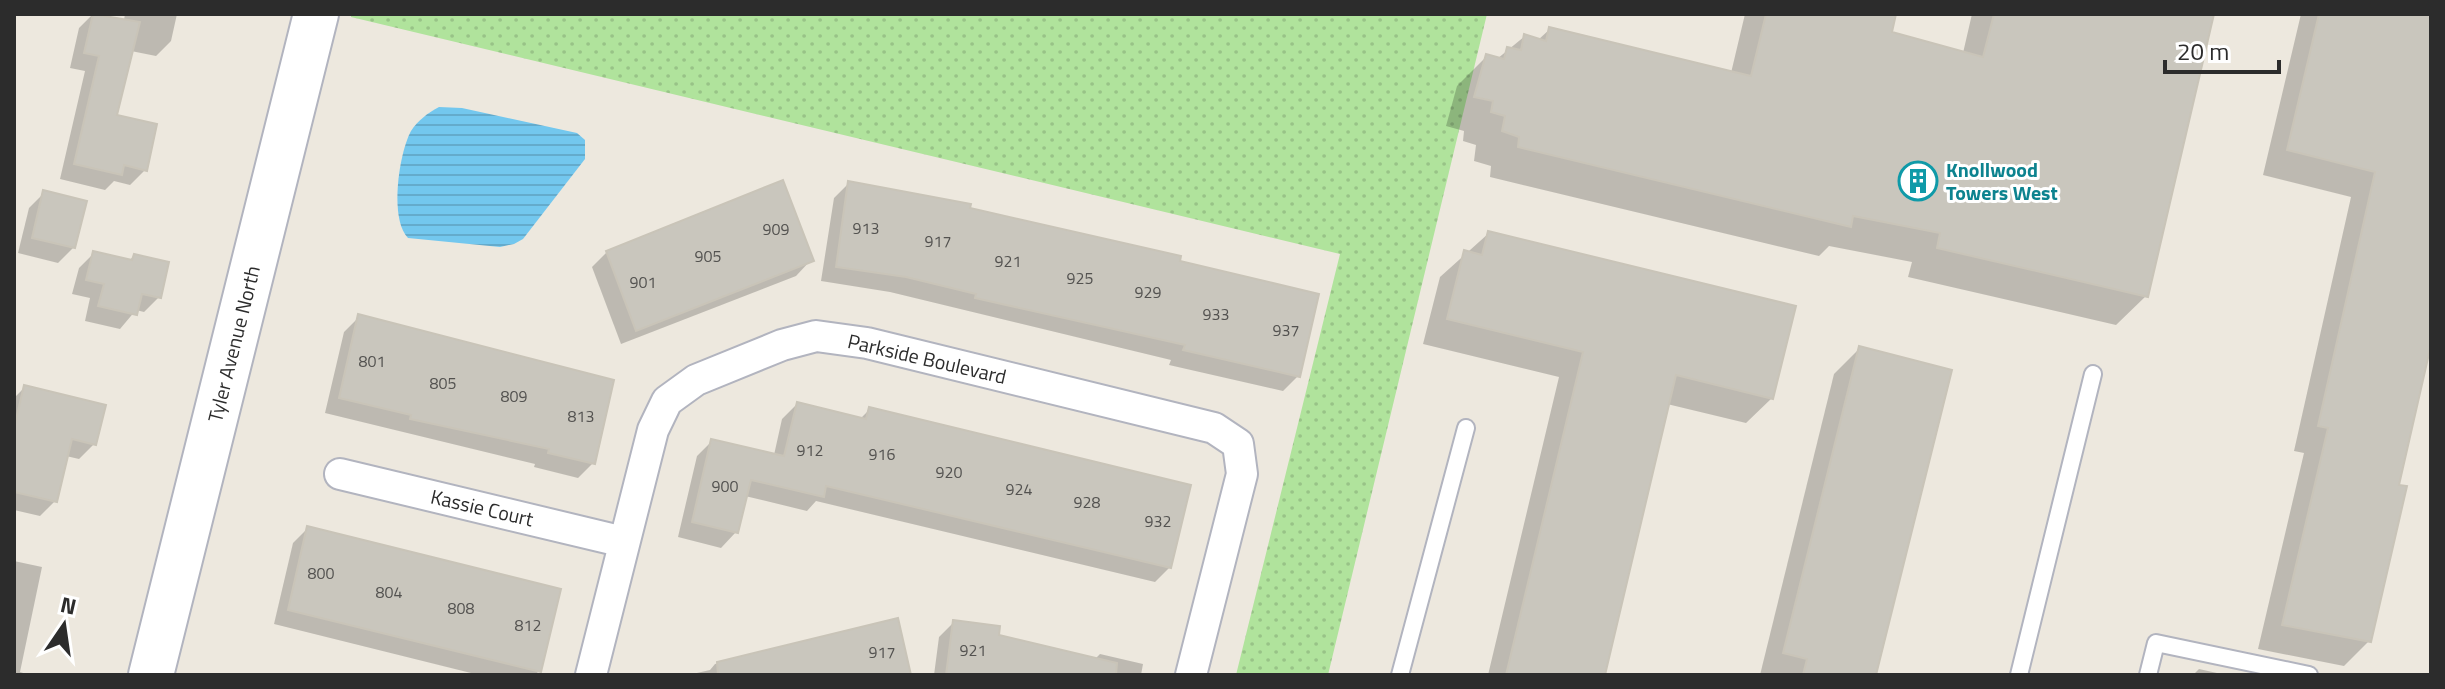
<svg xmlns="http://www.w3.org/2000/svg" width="2445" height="689" viewBox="0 0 2445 689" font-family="'Titillium Web',sans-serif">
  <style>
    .park { fill: url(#park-dots) }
    .water { fill: url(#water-rules) }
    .shadow { fill: #0003 }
    .building { fill: #c9c6bd; stroke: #c9c4b8; stroke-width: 2 }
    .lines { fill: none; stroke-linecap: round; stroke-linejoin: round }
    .lane-casing { stroke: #b2b4bf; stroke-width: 20 }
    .street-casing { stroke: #b2b4bf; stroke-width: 34 }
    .secondary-casing { stroke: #b2b4bf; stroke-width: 48 }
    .lane { stroke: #fff; stroke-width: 16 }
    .street { stroke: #fff; stroke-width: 30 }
    .secondary { stroke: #fff; stroke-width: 44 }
    .labels { text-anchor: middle; stroke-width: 6; stroke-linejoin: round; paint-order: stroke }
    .number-label { font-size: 16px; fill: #535250 }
    .culture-label { font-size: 20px; font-weight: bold; fill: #0d838f; stroke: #fff; text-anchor: start }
    .street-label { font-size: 20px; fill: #2c2c2c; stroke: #fff }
  </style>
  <defs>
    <pattern id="park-dots" width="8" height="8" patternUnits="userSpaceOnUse" patternTransform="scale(2)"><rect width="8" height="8" fill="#b0e39c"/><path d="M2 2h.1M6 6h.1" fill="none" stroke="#98c387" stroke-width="1.8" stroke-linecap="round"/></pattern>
    <pattern id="water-rules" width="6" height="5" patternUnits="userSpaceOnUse" patternTransform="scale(2)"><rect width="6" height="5" fill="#73c7ee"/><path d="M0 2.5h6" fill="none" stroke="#64abcc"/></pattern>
  </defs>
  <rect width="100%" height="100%" fill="#ede8de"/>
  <path class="park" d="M351 14H1487L1328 675H1236L1340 254 351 17Z"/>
  <path class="water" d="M439 107 462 108 577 133 585 140V159L523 239 514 244 500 247 408 238C389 219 399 153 411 131 418 120 428 113 439 107Z"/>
  <g class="shadow">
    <path d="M93 14 124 20 125 14H177L171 41 156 56 131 51 115 117 145 170 130 185 114 181 105 190 60 179 85 71 70 68 79 28Z"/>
    <path d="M1745 14H1894L1890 33 1963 53 1972 14H2212L2146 296 2116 325 1908 277 1912 262 1829 246 1819 256 1490 177 1491 166 1474 161 1476 145 1463 141 1464 131 1446 126 1457 86 1487 56 1497 59 1525 36 1538 40 1550 29 1731 73Z"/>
    <path d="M2301 14H2431V336L2396 486 2369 641 2344 666 2258 649 2304 453 2294 451 2351 197 2263 175Z"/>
    <path d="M849 183 1178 262 1298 376 1283 391 1169 365 1171 360 890 292 821 281 834 198Z"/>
    <path d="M44 193 74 247 58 263 18 253 29 208Z"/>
    <path d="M1489 233 1772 398 1746 423 1667 404 1602 675H1488L1559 377 1423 344 1440 277Z"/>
    <path d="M607 252 811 260 796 276 621 344 592 267Z"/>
    <path d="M94 253 129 261 134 256 159 297 144 312 136 310 120 329 85 321 90 298 72 294 79 268Z"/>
    <path d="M359 317 593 463 578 478 534 467 535 464 325 413 344 332Z"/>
    <path d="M1860 348 1874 675H1760L1834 374Z"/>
    <path d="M25 387 94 444 79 459 66 456 55 501 40 516 14 510V398Z"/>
    <path d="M797 404 860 419 870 409 1170 567 1155 582 816 501 807 511 745 496 736 532 721 548 678 537 697 456 712 441 774 455 782 419Z"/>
    <path d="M308 528 539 671 535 675H479L274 624 293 543Z"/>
    <path d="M14 561 42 567 20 672 30 675H14Z"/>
    <path d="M897 620 909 675H688L710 670 715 664 779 650 784 646Z"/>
    <path d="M954 622 997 637 1095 659 1100 654 1143 664 1141 675H934L939 637Z"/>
    <path d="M2199 669 2226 675H2193Z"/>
  </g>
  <g class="building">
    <path d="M93 14 140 22 117 115 157 124 147 171 124 165 122 175 74 164 99 56 84 53Z"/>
    <path d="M1766 14H1896L1892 32 1983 57 1994 14H2214L2148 297 1937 248 1940 233 1853 216 1851 227 1518 147 1519 137 1502 131 1505 116 1491 112 1493 101 1474 97 1486 54 1504 59 1507 47 1521 50 1524 34 1546 41 1549 27 1751 76Z"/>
    <path d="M2319 14H2431V345L2399 485 2407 486 2371 642 2282 625 2328 428 2318 426 2375 172 2287 150Z"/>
    <path d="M783 180 814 261 636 331 606 251Z"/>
    <path d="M848 181 971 204 970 208 1181 256 1180 261 1319 294 1300 377 1183 350 1185 345 975 298 976 294 906 277 836 267Z"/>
    <path d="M43 190 87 201 75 248 32 238Z"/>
    <path d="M1488 231 1796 306 1773 399 1676 375 1605 675H1506L1583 352 1447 319 1464 250 1482 255Z"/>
    <path d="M93 251 132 260 134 254 169 262 161 298 142 294 137 315 98 306 104 284 86 280Z"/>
    <path d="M358 314 614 380 595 464 548 453 549 449 410 419 411 415 339 398Z"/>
    <path d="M1859 346 1952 370 1876 675H1803L1807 659 1783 653Z"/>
    <path d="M24 385 106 405 96 445 72 439 57 502 14 492V428Z"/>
    <path d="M797 402 866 419 869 407 1191 485 1171 568 826 486 824 497 751 480 738 533 692 522 711 439 784 456Z"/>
    <path d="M307 526 561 589 541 672 288 610Z"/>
    <path d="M898 618 911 675H718L717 662Z"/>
    <path d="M953 620 1000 626 999 635 1117 663 1116 675H946Z"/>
  </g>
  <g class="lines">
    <defs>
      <g id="lane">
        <path d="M1400 675 1466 428"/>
        <path d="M2019 675 2093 374"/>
        <path d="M2148 675 2156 643 2309 675"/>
      </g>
      <g id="street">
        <path d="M340 474 624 542"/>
        <path d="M591 675 653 430 667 401 696 380 782 345 816 336 867 343 1214 428 1238 444 1242 474 1191 675"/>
      </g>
      <path id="secondary" d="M151 675 316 14"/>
    </defs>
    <use href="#lane" class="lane-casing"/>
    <use href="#street" class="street-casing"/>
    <use href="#secondary" class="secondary-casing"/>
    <use href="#lane" class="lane"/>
    <use href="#street" class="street"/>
    <use href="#secondary" class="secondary"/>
  </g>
  <defs>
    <symbol id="building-ring" viewBox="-11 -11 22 22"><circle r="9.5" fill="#fff" stroke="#0f9aa8" stroke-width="1.5"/><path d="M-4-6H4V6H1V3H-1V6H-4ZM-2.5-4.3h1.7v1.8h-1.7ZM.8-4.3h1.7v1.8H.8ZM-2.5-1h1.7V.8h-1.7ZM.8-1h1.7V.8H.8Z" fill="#0f9aa8"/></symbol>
  </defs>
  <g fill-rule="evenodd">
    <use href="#building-ring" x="1896" y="159" width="44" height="44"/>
  </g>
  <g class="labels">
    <g class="number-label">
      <text x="866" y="234">913</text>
      <text x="776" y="235">909</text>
      <text x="938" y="247">917</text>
      <text x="708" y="262">905</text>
      <text x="1008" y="267">921</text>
      <text x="1080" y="284">925</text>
      <text x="643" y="288">901</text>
      <text x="1148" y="298">929</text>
      <text x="1216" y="320">933</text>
      <text x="1286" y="336">937</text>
      <text x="372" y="367">801</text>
      <text x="443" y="389">805</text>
      <text x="514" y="402">809</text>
      <text x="581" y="422">813</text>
      <text x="810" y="456">912</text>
      <text x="882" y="460">916</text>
      <text x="949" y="478">920</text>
      <text x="725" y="492">900</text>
      <text x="1019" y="495">924</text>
      <text x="1087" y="508">928</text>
      <text x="1158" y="527">932</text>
      <text x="321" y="579">800</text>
      <text x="389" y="598">804</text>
      <text x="461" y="614">808</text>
      <text x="528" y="631">812</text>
      <text x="973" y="656">921</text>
      <text x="882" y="658">917</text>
    </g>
    <g class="culture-label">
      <text x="1946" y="177">Knollwood<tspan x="1946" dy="23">Towers West</tspan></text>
    </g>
    <g class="street-label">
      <text transform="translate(234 344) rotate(-76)" y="7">Tyler Avenue North</text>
      <text transform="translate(927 359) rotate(13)" y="7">Parkside Boulevard</text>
      <text transform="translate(482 508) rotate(13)" y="7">Kassie Court</text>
    </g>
  </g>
  <rect width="2445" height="689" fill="none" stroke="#2c2c2c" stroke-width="32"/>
  <g transform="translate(64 625) rotate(13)" stroke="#ffffff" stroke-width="6" paint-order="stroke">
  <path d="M0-6L14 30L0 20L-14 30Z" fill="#2c2c2c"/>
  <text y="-12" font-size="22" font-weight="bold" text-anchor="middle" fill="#2c2c2c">N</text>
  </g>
  <path d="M2165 60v12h114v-12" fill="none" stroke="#2c2c2c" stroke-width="4"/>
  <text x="2177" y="60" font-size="24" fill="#2c2c2c" stroke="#ffffff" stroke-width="6" paint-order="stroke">20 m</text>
</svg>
